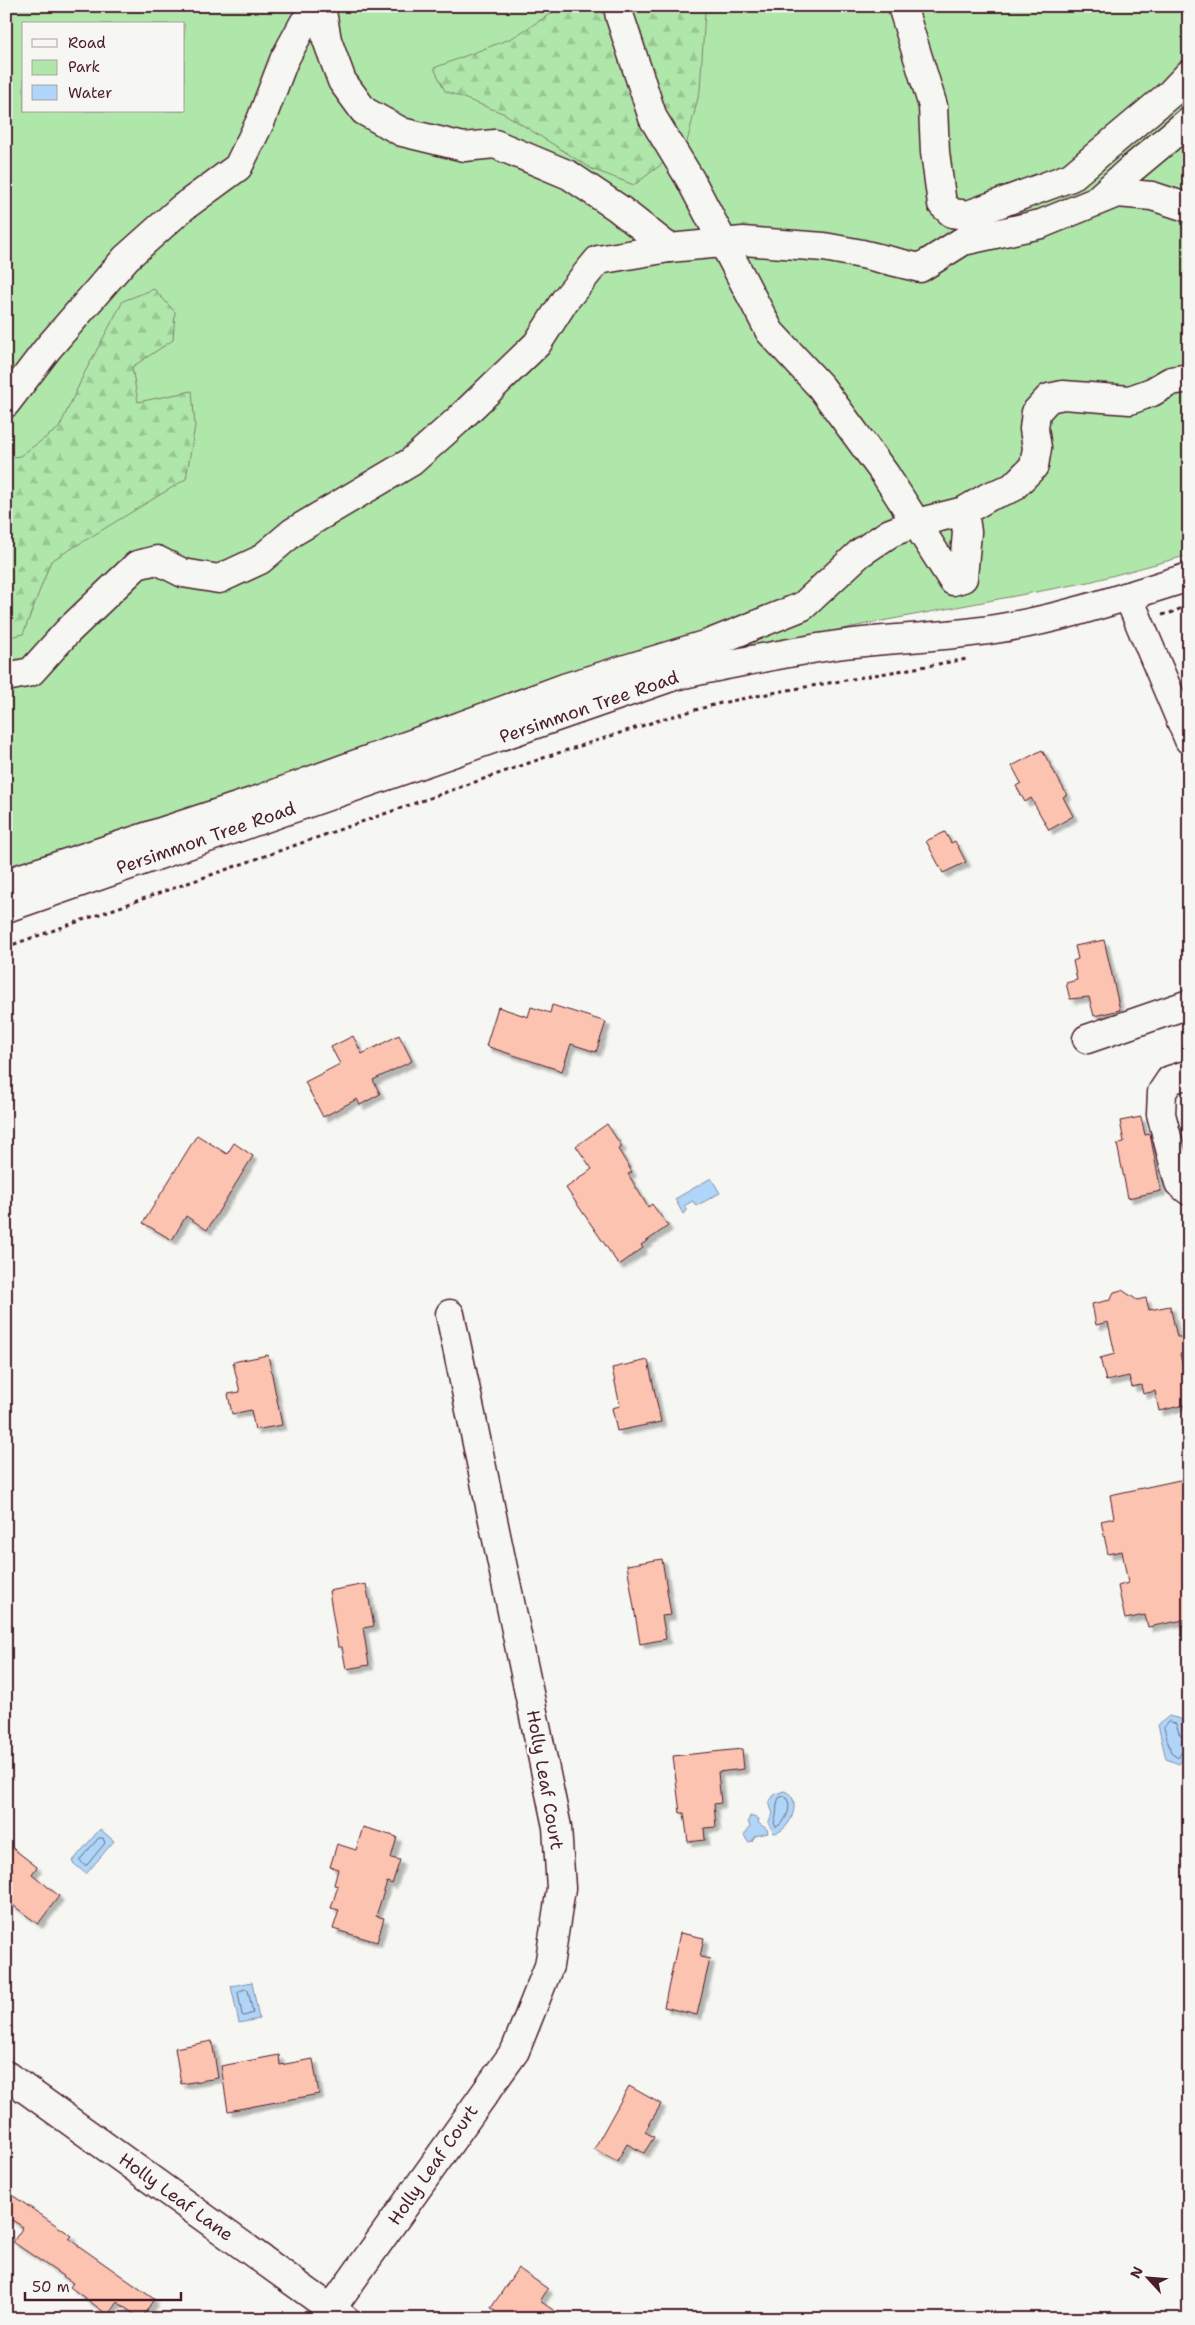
<svg xmlns="http://www.w3.org/2000/svg" width="1195" height="2325" viewBox="0 0 1195 2325" font-family="'Shantell Sans',sans-serif">
  <style>
    .green { fill: #afe7ab; stroke: #7c836b; fill-rule: evenodd }
    .forest { fill: url(#forest-firs); stroke: #7c836b }
    .water { fill: #afd6f9; stroke: #878da7 }
    .lines { fill: none; stroke-linecap: round; stroke-linejoin: round }
    .shore { stroke: #72687d; stroke-width: 1 }
    .building { fill: #fcc3b1; stroke: #4a1f2b; filter: url(#shadow) }
    .minor-casing { stroke: #4a1f2b; stroke-width: 31 }
    .major-casing { stroke: #4a1f2b; stroke-width: 31 }
    .path { stroke: #4a1f2b; stroke-width: 3; stroke-dasharray: 4 4; stroke-linecap: butt }
    .minor { stroke: #f6f6f2; stroke-width: 28 }
    .major { stroke: #f6f6f2; stroke-width: 28 }
    .labels { text-anchor: middle; stroke-width: 5; stroke-linejoin: round; paint-order: stroke }
    .street-label { font-size: 18px; fill: #4a1f2b; stroke: #f6f6f2 }
  </style>
  <defs>
    <pattern id="forest-firs" width="22" height="20" patternUnits="userSpaceOnUse" patternTransform="scale(1.25)"><rect width="22" height="20" fill="#afe7ab"/><path d="M5 1l3.5 6h-7zM16 11l3.5 6h-7z" fill="#98c693"/></pattern>
    <filter id="shadow"><feDropShadow dx="4.5" dy="4.5" stdDeviation="1" flood-color="#0004"/></filter>
  </defs>
  <rect width="100%" height="100%" fill="#f6f6f2"/>
  <filter id="ink" filterUnits="userSpaceOnUse"><feTurbulence type="fractalNoise" baseFrequency=".02" numOctaves="2"/><feDisplacementMap in="SourceGraphic" scale="10" xChannelSelector="R" yChannelSelector="G"/><feConvolveMatrix kernelMatrix="1 2 1 2 8 2 1 2 1" color-interpolation-filters="sRGB"/></filter>
  <g filter="url(#ink)">
    <path class="green" d="M6 6H1189V555L1089 582 866 624 662 669 6 898ZM24 24H184V111H24Z"/>
    <g class="forest">
      <path d="M563 6H702L705 11 700 90 686 146 634 185 592 169 505 114 445 91 434 68 512 38Z"/>
      <path d="M154 289 175 312 173 340 132 367 138 402 192 391 195 426 186 479 51 561 23 634 6 638V458L20 456 59 428 85 372 123 301Z"/>
    </g>
    <g class="water">
      <path d="M711 1178 720 1193 696 1206 693 1201 684 1206 687 1211 683 1214 675 1199Z"/>
      <path d="M1169 1716 1181 1719 1183 1731 1186 1732 1188 1753 1179 1764 1166 1759 1158 1725Z"/>
      <path d="M784 1791C804 1797 791 1832 774 1833L768 1823 773 1814 769 1802 775 1794Z"/>
      <path d="M750 1816 759 1819 758 1823 767 1829 768 1833 755 1836 752 1841 748 1842 744 1835 750 1827 748 1821Z"/>
      <path d="M100 1829 114 1841 86 1874 72 1862Z"/>
      <path d="M252 1982 259 2019 239 2023 231 1986Z"/>
    </g>
    <g class="lines">
      <g class="shore">
        <path d="M1169 1721 1176 1724 1179 1733 1183 1738 1181 1744 1183 1750 1178 1758 1171 1753 1164 1728Z"/>
        <path d="M785 1796C794 1806 786 1822 776 1827L774 1823C778 1814 775 1805 779 1798Z"/>
        <path d="M99 1838H103L105 1843 87 1865H84L80 1860Z"/>
        <path d="M246 1989 248 1990 253 2013 244 2016 242 2015 238 1992Z"/>
      </g>
    </g>
    <g class="building">
      <path d="M1042 750 1067 795 1063 797 1073 816 1049 830 1031 798 1025 802 1016 786 1021 783 1012 766Z"/>
      <path d="M945 832 951 843 955 841 966 862 943 873 926 841Z"/>
      <path d="M1104 940 1120 1010 1094 1016 1089 997 1070 999 1066 983 1077 980 1073 961 1078 959 1075 946Z"/>
      <path d="M552 1005 606 1022 596 1052 571 1044 562 1071 486 1046 498 1007 528 1017 531 1007 550 1013Z"/>
      <path d="M399 1035 412 1061 373 1080 380 1094 360 1105 357 1099 323 1117 305 1082 340 1064 331 1047 353 1036 362 1054Z"/>
      <path d="M1141 1117 1145 1135 1150 1134 1161 1191 1128 1198 1117 1144 1124 1142 1120 1121Z"/>
      <path d="M607 1124 622 1147 618 1149 632 1172 628 1174 648 1207 652 1204 668 1226 641 1245 643 1248 619 1265 566 1188 592 1169 576 1146Z"/>
      <path d="M197 1135 227 1154 234 1143 253 1156 207 1230 186 1216 172 1240 143 1223Z"/>
      <path d="M1122 1290 1137 1300 1146 1298 1149 1310 1170 1306 1177 1337H1181L1185 1353 1180 1354 1189 1391V1404L1159 1411 1155 1391 1143 1394 1141 1385 1132 1387 1129 1376 1106 1381 1100 1358 1115 1354 1108 1322 1096 1325 1092 1304 1110 1300 1114 1292Z"/>
      <path d="M268 1355 282 1425 255 1430 251 1410 232 1414 228 1394 240 1392 233 1362Z"/>
      <path d="M648 1360 661 1422 617 1431 612 1408 620 1406 612 1368Z"/>
      <path d="M1189 1478V1619L1148 1627 1145 1615 1125 1619 1118 1586 1128 1583 1122 1551 1108 1554 1101 1521 1114 1518 1110 1495Z"/>
      <path d="M662 1559 671 1615 662 1616 666 1639 640 1644 627 1565Z"/>
      <path d="M366 1584 374 1626 363 1628 369 1665 346 1669 342 1647H338L329 1591Z"/>
      <path d="M742 1749 744 1769 718 1772 721 1803 714 1804 716 1827 704 1828 705 1840 688 1842 684 1813H680L673 1756Z"/>
      <path d="M363 1827 397 1837 391 1858 400 1860 392 1884 387 1882 376 1916 384 1918 377 1942 333 1929 339 1910 331 1908 338 1886 334 1885 338 1869 330 1867 337 1844 356 1850Z"/>
      <path d="M6 1843 37 1867 32 1874 59 1896 38 1924 6 1900Z"/>
      <path d="M680 1933 704 1938 700 1957 710 1959 697 2015 664 2007Z"/>
      <path d="M212 2041 218 2078 181 2084 175 2048Z"/>
      <path d="M279 2055 280 2065 313 2059 319 2094 228 2111 221 2066Z"/>
      <path d="M629 2086 661 2104 645 2132 654 2137 644 2153 627 2144 617 2161 594 2149Z"/>
      <path d="M6 2191 72 2236 69 2239 154 2299 141 2319 117 2302 108 2315 70 2287 73 2283 13 2242 23 2227 6 2216Z"/>
      <path d="M518 2268 548 2289 540 2301 566 2319H489L495 2310 491 2308Z"/>
    </g>
    <g class="lines">
      <defs>
        <g id="minor">
          <path d="M321 6 327 40 342 81 364 111 402 132 464 147 495 144 569 175 618 208 669 248"/>
          <path d="M618 6 620 17 653 118 690 179 770 332 821 387 885 474 953 581 963 578 967 532 964 511"/>
          <path d="M902 6 933 106 935 152 942 204 952 213 968 215 1071 177 1171 93 1189 74"/>
          <path d="M1098 199 1129 171 1189 121"/>
          <path d="M6 403 48 348 126 258 182 208 238 167 261 120 284 60 304 23 321 6"/>
          <path d="M1128 596 1189 740"/>
          <path d="M6 677 31 672 67 632 137 565 157 560 183 573 219 579 260 560 293 532 411 462 457 421 537 344 565 300 598 260 669 248 743 241 824 247 862 254 920 268 963 241 1041 224 1117 193 1152 196 1189 208"/>
          <path d="M6 883 261 799 567 687 711 643 803 606 860 553 890 533 916 523 964 511 990 496 1012 488 1034 466 1037 448 1034 429 1036 412 1049 398 1063 395 1130 400 1152 392 1171 381 1189 378"/>
          <path d="M1087 1039 1189 1004"/>
          <path d="M1189 1074 1170 1080 1162 1092 1161 1114 1179 1183 1189 1191"/>
          <path d="M6 2075 345 2319"/>
          <path d="M324 2319 515 2051 549 1966 561 1888 557 1827 450 1314"/>
        </g>
        <path id="major" d="M6 908 674 676C730 664 787 652 845 644 895 638 945 637 995 629 1061 619 1125 597 1189 577"/>
      </defs>
      <use href="#minor" class="minor-casing"/>
      <use href="#major" class="major-casing"/>
      <g class="path">
        <path d="M1162 615 1174 612 1188 604"/>
        <path d="M6 947 546 757 666 718 721 703 777 692 967 659"/>
      </g>
      <use href="#minor" class="minor"/>
      <use href="#major" class="major"/>
    </g>
  </g>
  <g class="labels">
    <g class="street-label">
      <text transform="translate(589 707) rotate(-19)" y="6">Persimmon Tree Road</text>
      <text transform="translate(206 838) rotate(-19)" y="6">Persimmon Tree Road</text>
      <text transform="translate(545 1780) rotate(80)" y="6">Holly Leaf Court</text>
      <text transform="translate(433 2165) rotate(-55)" y="6">Holly Leaf Court</text>
      <text transform="translate(176 2197) rotate(36)" y="6">Holly Leaf Lane</text>
    </g>
  </g>
  <rect width="1195" height="2325" fill="none" stroke="#f6f6f2" stroke-width="25"/>
  <rect x="12" y="12" width="1170" height="2300" fill="none" stroke="#4a1f2b" stroke-width="2" filter="url(#ink)"/>
  <rect x="22" y="22" width="162" height="90" fill="#f6f6f2" stroke="#b1a0a2"/>
  <rect x="32" y="39" width="25" height="8" fill="#f6f6f2" stroke="#b1a0a2"/>
  <text x="68" y="48" font-size="15" fill="#4a1f2b">Road</text>
  <rect x="32" y="60" width="25" height="15" fill="#afe7ab" stroke="#b1a0a2"/>
  <text x="68" y="72" font-size="15" fill="#4a1f2b">Park</text>
  <rect x="32" y="85" width="25" height="15" fill="#afd6f9" stroke="#b1a0a2"/>
  <text x="68" y="98" font-size="15" fill="#4a1f2b">Water</text>
  <g transform="translate(1148 2278) rotate(296)" stroke="#f6f6f2" stroke-width="4" paint-order="stroke">
  <path d="M0-4L9 19L0 12L-9 19Z" fill="#4a1f2b"/>
  <text y="-8" font-size="14" font-weight="bold" text-anchor="middle" fill="#4a1f2b">N</text>
  </g>
  <path d="M25 2292v8h156v-8" fill="none" stroke="#4a1f2b" stroke-width="2.5"/>
  <text x="32" y="2292" font-size="15" fill="#4a1f2b" stroke="#f6f6f2" stroke-width="4" paint-order="stroke">50 m</text>
</svg>
